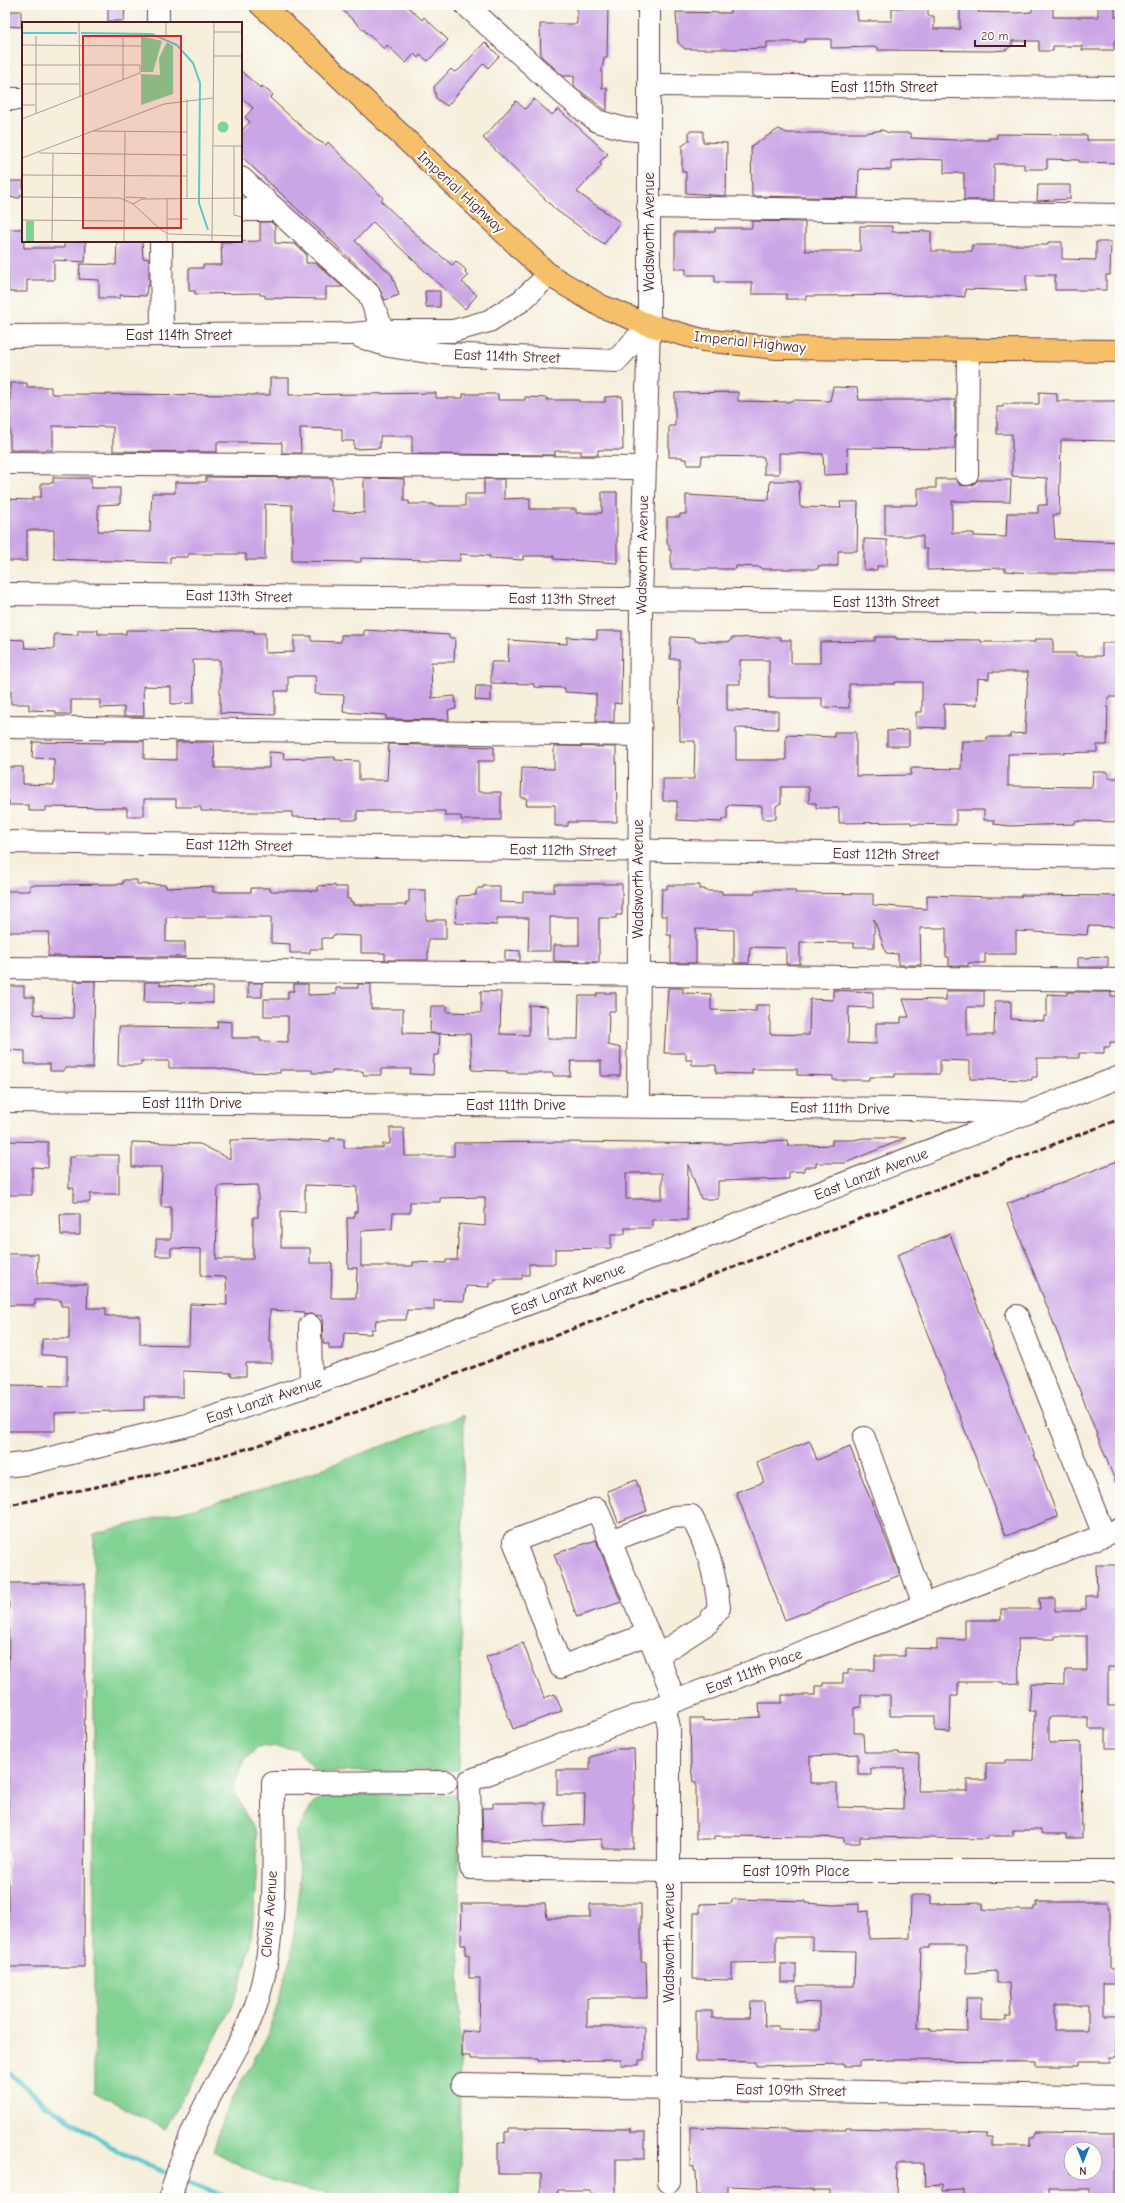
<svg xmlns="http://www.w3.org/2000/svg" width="1125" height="2203" viewBox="0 0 1125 2203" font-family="'Comic Neue',sans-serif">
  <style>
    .green { fill: #82d293; stroke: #66785f }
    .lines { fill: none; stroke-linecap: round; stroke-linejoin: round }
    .stream { stroke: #5bc8ce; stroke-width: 5 }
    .building { fill: #cba6e6; fill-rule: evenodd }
    .minor-casing { stroke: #643e46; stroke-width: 24 }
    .major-casing { stroke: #643e46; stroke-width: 24 }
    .minor { stroke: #fff; stroke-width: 22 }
    .major { stroke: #f6c06b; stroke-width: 22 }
    .rail { stroke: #4a1f2b; stroke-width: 3; stroke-dasharray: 6 3; stroke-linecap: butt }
    .labels { text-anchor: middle; stroke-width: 4; stroke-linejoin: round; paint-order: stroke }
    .street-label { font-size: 15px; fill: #4a1f2b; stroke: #fdfcf7 }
    .inset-river { fill: none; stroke: #5bc8ce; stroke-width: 2 }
    .inset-road { fill: none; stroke: #b19c95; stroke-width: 1 }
    .view { fill: #d62828; fill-opacity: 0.15; stroke: #d62828; stroke-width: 2 }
    .inset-edge { fill: none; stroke: #4a1f2b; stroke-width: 2 }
  </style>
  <rect width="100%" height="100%" fill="#fdfcf7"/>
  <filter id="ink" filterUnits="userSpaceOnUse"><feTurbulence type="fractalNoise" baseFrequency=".025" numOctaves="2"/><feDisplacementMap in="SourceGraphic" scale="8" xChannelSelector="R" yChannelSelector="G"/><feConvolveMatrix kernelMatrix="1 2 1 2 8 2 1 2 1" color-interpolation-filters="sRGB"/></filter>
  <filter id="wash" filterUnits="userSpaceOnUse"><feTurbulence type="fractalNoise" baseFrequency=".012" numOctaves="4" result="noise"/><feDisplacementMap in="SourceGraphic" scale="16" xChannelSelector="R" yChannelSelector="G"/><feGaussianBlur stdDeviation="0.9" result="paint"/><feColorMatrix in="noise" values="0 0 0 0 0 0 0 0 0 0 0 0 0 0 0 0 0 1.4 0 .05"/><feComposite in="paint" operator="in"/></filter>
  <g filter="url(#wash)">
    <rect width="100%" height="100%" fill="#f5efdc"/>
    <g class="green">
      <path d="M464 1415 459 1770 317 1772 297 1749 260 1745 245 1760 233 1786 242 1808 256 1833V1892L250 1947 238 1993 199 2071 165 2129 94 2092V1534L268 1489Z"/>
      <path d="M326 1794 459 1795 460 2198C395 2198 326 2202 264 2177 247 2170 230 2159 213 2151L229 2104 269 2033 291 1959 300 1879 296 1833 313 1804Z"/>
    </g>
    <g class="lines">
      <g class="stream">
        <path d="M5 2069 45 2104 122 2153 172 2175"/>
        <path d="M181 2179 230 2198"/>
      </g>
    </g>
    <g id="blocks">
      <g class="building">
        <path d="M108 5H125L124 21H108Z"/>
        <path d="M337 5H406L422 20 424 17 448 40 428 61 420 55 418 58 414 54 406 63 387 45 384 49Z"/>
        <path d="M577 5H608L607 58H604L602 70V88H607V111L574 86V76H563L541 56 540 24H577Z"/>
        <path d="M730 5H770V7L856 5 858 21H892V8L928 7V16H934V29H960V5H979L978 12 1017 13 1032 12V7H1053V17H1098V5H1115V17H1119L1120 21V41H1114V50H1082V46H1053V51H1039V41H1012V45L1006 50 992 51 878 50V47L831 48V39H805V42H767V48L734 49H685L678 43 676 12 730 13Z"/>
        <path d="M6 11H21V27L5 26Z"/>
        <path d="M485 42 499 56 488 68 484 63 447 106 441 102 436 98 434 87 451 69 454 72 459 70Z"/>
        <path d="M241 71 260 88 262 86 273 95 270 98 315 139 326 145 328 142 383 198 381 201 424 242 452 265 456 261 466 270 465 273 468 276 462 282 477 295 465 309 373 222 355 241 392 275 399 295 385 300 377 284 241 156V131L250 122 245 117 253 108 241 97Z"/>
        <path d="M534 99 552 115 558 109 608 154 599 163 602 165 577 192 620 222 604 244 556 210 483 138 516 101 525 109Z"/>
        <path d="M779 129 787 133H865L882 130 889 133H911V138L955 140H989V138H997V134L1087 135V140H1120V163L1079 162V160L1047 159V169H1024V164H994V200H964V173H944V160L919 159 891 161V170L859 169 858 198 752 196 751 146Z"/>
        <path d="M689 131H703V142L727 143 726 196 686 193V172H682V146L689 141Z"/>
        <path d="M6 181H23V195H20V198L5 197Z"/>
        <path d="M1038 185H1070V199L1037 201Z"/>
        <path d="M752 221 805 222V251H860V226H892V232L931 231V251H972V245H1048V242H1062V259L1096 260V242H1111L1110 275H1106V290H1055V275H1026V291L965 289V297L943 295 806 296V299H786V294H752V282H715V275H686V269H675V232H715V228H752Z"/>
        <path d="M260 222H271L275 226V243L295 244 306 254V263H316L343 287H326V299L265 298V295H260V293L195 294V291H189V268H203V265H222L221 242 260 241Z"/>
        <path d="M5 229H23L24 248H64V241H86L85 262 54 260V280H27V292H8V274H5Z"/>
        <path d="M117 241H142L143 258 149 259V286H147L146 296 120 295V298H99V280L79 279 80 264 116 265Z"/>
        <path d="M425 291H440V307H426Z"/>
        <path d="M270 378H289V395L436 393V398H463V394H498V400H525V397L547 398V400H579V402H605V397L622 396 623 450H598V455H581V451H555V455L412 454V436H380V448L354 449V441H342V429L300 428 301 453H282V443L246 442H217V452L113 451V427L53 426V450H10V383H27V387H51V393L53 394 270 395Z"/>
        <path d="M833 387 857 388 859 400H955V449L847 448 848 474 824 475 823 454 779 453V474H764V457L702 456 701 465H687V459H682V457H669V426H675V393L738 392V401L787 402 794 400 830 401Z"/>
        <path d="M1039 392 1057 393V401H1120V441L1061 440 1059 515H1053L1055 539 1120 542V573H1031L1005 571V568L927 570V549H923V536H885V505H918V488H936V479H956L960 485 967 486 973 485 978 480H1011L1010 502 952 501V533H974V536L1006 537 1007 513H1038V505H1047V478L1012 476V434H997V407H1003V404H1039Z"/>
        <path d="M206 477 332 478V511L344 512 364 513V478L404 479V501H409V504H433V506H465V494H484V479H504V499L530 498V509H576V513H602V492H617V563L554 559V556H523V560L489 558 490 556 460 554V561L361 558V562L292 561V505L265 504V560H246V554H188V557H170V563L54 559V530H27V561H5L6 499 33 500V497H41V483H53V478H91V488H120V504L98 505V531L150 532 152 493H175V482H206Z"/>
        <path d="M770 481H799L800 507 841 508 840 502H858L857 551H838V566H818V569H761V567L736 566V569H671V550H669V544H667V517H680V514H686V495L769 500Z"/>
        <path d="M864 539 887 540V566H877V570H864Z"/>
        <path d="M78 630H98V634H126V630L254 631V633H265V653L294 652V636H311V641L341 642V635H364V630L449 635V638H455L454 662H431L432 698 455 696 456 709 448 710 449 720 386 719V715L343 712 344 695 315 694 316 676H288V691H275V715L220 713V660H193L194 703 171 704V687L143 686 144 716H124V707L100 708V700H71V714H56V711L29 710V704H11V689H5V639L24 640 25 648 54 649V634L78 635Z"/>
        <path d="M597 631H622L621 704 614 703V722H596V694L565 692V688L534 687V684L491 683V662H508L509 640 567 644V637L597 639Z"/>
        <path d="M671 637 695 638V641L725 642 731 641V638L780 637V640H791V663H820V642L875 641V637H896V639L981 640V642H1035V639H1053V653H1076V656H1102V643H1120V697H1108L1107 745H1097V752L1008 754V786L1092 787 1093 772H1108V778H1120V822L1080 821 1075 822V824L1010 826 994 824V820H984V810H956V825L911 824V822L839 823V808H816V803H809V787H781V803L776 806V819H762V806L729 805 727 807V819H722V822L677 820V801H663V779H694L695 741H680L679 659H670ZM740 660H769V698H822V707L849 708V684H895V682H922V712H916V727L944 728V704L977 705 978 678 989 679V672H1028L1025 733 1010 734V737H987V741H962L961 769 911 768V775L856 776V732H834V737L786 735V760H736V728L778 729V711L727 710V684H740Z"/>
        <path d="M476 686H491V701L475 700Z"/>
        <path d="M909 730V746H887V731Z"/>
        <path d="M105 741H144V759L176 760V742H214L215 768H269V752L284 753 283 759 335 757V760L359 761V780H387L389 744 494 747V761H478V792H501V820H461V816H445V811H357V820H341V818L292 817V812H222V811H201V807H176V799H144V816H127V808L46 807V811H29V805H9V800H7L6 767H23V784L54 785V759L32 758 33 742 105 743Z"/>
        <path d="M554 746 616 747 617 822H568V826H555V805H526L527 798H521L522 768 554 769Z"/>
        <path d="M123 880H137V884L166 885V888L213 886V892H251V888H270V891H318V886L335 885V887H347V899H350V902H353V905H406V902H409V890H426V920H446V939H428V960H385V953H361V936L333 935 332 938H322V949H310V953H290V944L271 943V917H166V942H185V957L48 956 49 932H5V891H30V885L123 884Z"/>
        <path d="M554 884H622V915H616V918H599V962L554 961V945H579V917H550V951H528L529 918H497V925L455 923 457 899 459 896 476 895V891L478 888H483V886H500V902L523 903V892H554Z"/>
        <path d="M667 885H700V889H705V891H722V894H755V890H795V893L873 894V905L927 909V895L992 897H1021V895L1120 896V927L1088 926 1087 935 1016 931V954H985V963H968V966H949V957H946V928H920L921 965H898V954L886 953 874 919V947H854V943L800 942V964H786V948L750 947 749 963H734V930L696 929V963H671V935H667V916H661L662 889H667Z"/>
        <path d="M505 950 520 951V961H505Z"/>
        <path d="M1108 957V967H1078V958Z"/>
        <path d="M74 981H95L93 1068H64V1071H50V1064H25V1051L5 1050V986H24V997H34V1014L43 1015V1017L73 1018Z"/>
        <path d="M145 982H160V985L213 987V1003L144 1002Z"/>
        <rect x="248" y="983" width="14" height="14"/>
        <path d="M294 984H308V995L336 994V988H358V984H371V1009H403V1033L440 1034 439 1055H434L433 1075 410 1074 411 1069H381V1075H363V1071H332V1073H312V1070H280V1073L244 1072 216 1068H169V1061H141V1065H118L119 1027 217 1028 218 1021 232 1022V1038H260V1041L288 1042V1016H264V999H288V991H294Z"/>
        <path d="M668 988H683V993L711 994V1010L756 1011V1005H770V1034L809 1035 810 999 833 1000V990L873 992V1008L849 1007 848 1043 876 1044V1023H901V1017H909L903 999 946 1000V991H984V1007H967V1035H994L995 1001H1011V1019L1044 1021V1016H1047V994L1067 995V992H1111V996H1120V1042H1110V1047H1104V1053H1079V1058H1037V1077H1032V1080L970 1079V1061L940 1060V1074H895V1077H869V1080H833V1076L797 1075V1069H752V1074L716 1073V1065H692V1060H686V1053H664Z"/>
        <path d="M481 991 501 992 500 1034 529 1035V1005L547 1006V1039H578L579 996H597V993H616V1011H609L608 1045 621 1048 620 1076H601V1061H571L570 1076H553V1073H507V1071L472 1070 470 1034 430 1033 431 1006H447V1012L481 1013Z"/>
        <path d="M390 1128H404L405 1156H454V1143L564 1142 728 1144 787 1140 788 1146H806L832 1145V1140H854L863 1138H906L845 1163H816V1167H804V1171L789 1172V1179L718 1181V1199H701L688 1164 687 1220H652V1228H625V1234H611V1248L555 1249V1264H529V1275H522V1279H495L494 1283H490V1287L466 1286 464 1301 434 1300V1310H407L406 1320H376L375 1329H371V1334L344 1333 343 1349H329V1344H323L322 1316 310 1314 304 1315V1312L270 1310 269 1341H272V1363H246V1376H231V1373L183 1371V1397H144V1410L55 1413V1431H5V1395L9 1385 67 1386V1356L42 1355V1339H69V1306H61V1300H35V1305H5V1254H38L37 1284H88L87 1308H106V1316H140V1344L189 1345 190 1304 227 1305 226 1277 201 1276V1249L171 1248V1256H156V1239H171V1207H161L162 1167H132V1142L200 1144 230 1159V1140L276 1139 330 1141V1138L344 1139V1148H383V1144H390ZM626 1173H662V1199H626ZM258 1185V1217H253V1259H216L218 1186ZM305 1185 357 1187V1212H354V1218H347L348 1268H357L356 1298H331L332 1263H310V1248H281V1211L305 1212ZM485 1197V1226L459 1224 457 1260H446V1263L413 1262V1266H361V1231L392 1229 393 1213H410V1202H440V1198Z"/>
        <path d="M8 1141 48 1142V1168L32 1167V1195H7Z"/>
        <path d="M75 1155H119V1194H90V1202H74V1188H69V1157H75Z"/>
        <path d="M1120 1160V1491H1119L1007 1204Z"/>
        <path d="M60 1214H80V1235H61Z"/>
        <path d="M950 1234 1058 1517 1006 1536 897 1255Z"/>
        <path d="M810 1441 817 1460 850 1447 900 1575 785 1620 736 1492 764 1482 756 1462Z"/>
        <path d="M636 1480 647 1511 618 1522 607 1491Z"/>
        <path d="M596 1540 621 1602 577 1617 554 1554Z"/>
        <path d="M1096 1565H1120V1667H1108V1706H1120V1748H1106V1729H1088V1717H1049V1743L1081 1742 1082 1838H1066V1834H1041V1830H1013V1836H988V1839L860 1837V1843H844V1838L816 1837 715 1836V1839H696V1782H693L691 1766 690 1718H703V1721L760 1717 759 1703H782V1695H815V1686H823V1683H843V1674H848V1670H875V1656H905V1648L937 1649V1639L965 1640V1620H1001V1609H1040L1039 1598H1055V1611H1080V1609H1086V1596H1097ZM1055 1636H1087V1670H1065V1685L1031 1684 1029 1711H1035L1033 1760H1005V1763H986V1780H967V1791H918L919 1755 899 1754V1752H864L863 1733H854V1708L861 1707V1695H890V1716H935V1731L950 1732 951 1696H958V1682H1003V1684L1019 1683 1018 1639H1055ZM858 1754V1775H871V1768H904L903 1809 837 1807V1783H810V1756Z"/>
        <path d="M9 1583H85L84 1967H8V1798H5V1783H8Z"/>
        <path d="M523 1643 544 1698 555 1694 562 1711 513 1729 486 1657Z"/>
        <path d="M618 1749H634L635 1779V1795H633V1848H602V1839L542 1842 483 1841 482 1808H493V1803H545V1827L584 1825 585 1795H557V1770H590V1757Z"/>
        <path d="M913 1895H931V1904L983 1903V1909L992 1910H1034V1907H1037V1902H1108V1907H1110V1969H1117V1984H1103V2015H1120V2040L1116 2039V2057H1110V2062H1078V2066H1036V2061L892 2060 859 2061V2066H843V2064L755 2066V2062L696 2061V2011H712V2018H750L751 2001H764L765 2026H778V2029L819 2030V2003L797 2002V1986H854L855 1951 812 1950V1937H776V1962L732 1963V1980L693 1979 694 1913H700V1904L732 1903V1899L806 1901V1903L833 1905 859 1904V1912L869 1911V1939L910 1938 911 1896ZM930 1945H966V1973L997 1971V1983H1009L1011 2016H1006V2021L981 2020V1998H966L967 2031 931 2030V2028H918L921 1948H930ZM1055 2005H1088V2031H1055Z"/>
        <path d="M528 1903H545L547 1918H590V1904H641V1961L646 1962 647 1998H587V2027H645L644 2060H639V2065H621V2060L538 2061V2059H470V2056H462V2031L479 2032 480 1978H469V1955H466V1945H461L462 1904H528Z"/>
        <rect x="781" y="1964" width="15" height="18"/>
        <path d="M690 2127 785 2130H846V2128L890 2129V2130H959V2132L986 2133V2137H992V2146H1030V2137H1034L1036 2132 1115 2133V2198H1089V2190H1048V2198H964V2190L942 2191V2185L925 2186 924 2163H897L896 2198 830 2195V2190H813V2189L728 2186V2198L703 2197V2195H697L696 2171H694V2166H690ZM1071 2149H1095V2173H1071Z"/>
        <path d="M509 2128 631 2129V2132H645V2159H616V2195H590V2190H557V2198H541V2174H498V2142L505 2143V2132H509Z"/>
      </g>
    </g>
  </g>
  <g filter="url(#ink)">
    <use href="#blocks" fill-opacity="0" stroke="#643e46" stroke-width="1"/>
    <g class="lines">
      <defs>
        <g id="minor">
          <path d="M158 5V23"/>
          <path d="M466 5 565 95 597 121 625 129 649 131"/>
          <path d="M649 85 1120 88"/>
          <path d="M5 99H23"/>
          <path d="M241 178 369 294 388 344"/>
          <path d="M648 207 1120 215"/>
          <path d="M241 210H276"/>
          <path d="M161 241 162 335"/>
          <path d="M5 336 352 334 384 331H453L489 321 521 301 549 275"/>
          <path d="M361 337 389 346 441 354 616 361 649 325"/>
          <path d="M5 463 644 468"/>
          <path d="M967 474 968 350"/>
          <path d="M5 594 1120 603"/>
          <path d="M5 727 640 735"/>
          <path d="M5 842 1120 857"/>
          <path d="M5 968 1120 980"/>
          <path d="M5 1101 911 1109 1018 1113"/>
          <path d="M638 1106 641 600 649 325V5"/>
          <path d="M1017 1316 1104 1535"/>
          <path d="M310 1326 311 1385"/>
          <path d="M864 1438 924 1605"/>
          <path d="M5 1466 30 1463 196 1423 324 1380 672 1250 1120 1077"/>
          <path d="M1120 1529 469 1781 471 1868 669 1871H1120"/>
          <path d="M610 1541 674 1517 691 1516C708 1547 715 1573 719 1608L708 1623 657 1656"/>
          <path d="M648 1634 561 1667 514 1541 597 1509 665 1675 675 1701"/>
          <path d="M664 1706 669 1727V2182"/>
          <path d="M462 2084 1120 2097"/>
          <path d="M170 2198C179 2165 191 2132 207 2102 223 2070 244 2040 256 2005 279 1934 273 1857 273 1783L446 1782"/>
        </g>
        <path id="major" d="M261 5 308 47 549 275 601 306 649 325 703 340 777 348 1120 351"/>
      </defs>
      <use href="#minor" class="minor-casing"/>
      <use href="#major" class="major-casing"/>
      <use href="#minor" class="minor"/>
      <use href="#major" class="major"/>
      <path class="rail" d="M5 1506 152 1475 253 1447 351 1414 1120 1119"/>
    </g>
  </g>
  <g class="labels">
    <g class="street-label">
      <text x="884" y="92">East 115th Street</text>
      <text transform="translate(461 192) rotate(43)" y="5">Imperial Highway</text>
      <text transform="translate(649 232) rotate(-90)" y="5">Wadsworth Avenue</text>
      <text x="179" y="340">East 114th Street</text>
      <text transform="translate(750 342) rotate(6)" y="5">Imperial Highway</text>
      <text transform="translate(507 356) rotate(2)" y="5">East 114th Street</text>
      <text transform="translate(642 555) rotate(-89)" y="5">Wadsworth Avenue</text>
      <text transform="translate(239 596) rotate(1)" y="5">East 113th Street</text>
      <text transform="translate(562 599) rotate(1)" y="5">East 113th Street</text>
      <text x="886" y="607">East 113th Street</text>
      <text transform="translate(239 845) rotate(1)" y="5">East 112th Street</text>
      <text transform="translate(563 850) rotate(1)" y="5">East 112th Street</text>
      <text transform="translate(886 854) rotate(1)" y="5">East 112th Street</text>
      <text transform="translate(638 879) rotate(-90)" y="5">Wadsworth Avenue</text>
      <text x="192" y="1108">East 111th Drive</text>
      <text x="516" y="1110">East 111th Drive</text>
      <text transform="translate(840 1108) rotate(1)" y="5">East 111th Drive</text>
      <text transform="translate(871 1174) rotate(-21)" y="5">East Lanzit Avenue</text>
      <text transform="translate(568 1289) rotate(-21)" y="5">East Lanzit Avenue</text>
      <text transform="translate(264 1400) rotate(-18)" y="5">East Lanzit Avenue</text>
      <text transform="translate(754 1671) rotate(-21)" y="5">East 111th Place</text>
      <text x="796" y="1876">East 109th Place</text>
      <text transform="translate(269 1914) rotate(-86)" y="5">Clovis Avenue</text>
      <text transform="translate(669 1943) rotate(-90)" y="5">Wadsworth Avenue</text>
      <text transform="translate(791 2090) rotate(1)" y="5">East 109th Street</text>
    </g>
  </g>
  <g transform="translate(22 22)">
    <rect width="220" height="220" fill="#f5efdc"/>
    <path d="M119 14 140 19 131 50H119ZM145 20 151 24V72L119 83V52L138 53 137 36ZM195.5 105a5.5 5.5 0 1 1 11 0a5.5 5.5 0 1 1-11 0ZM4 199H12V220H4Z" fill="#82d293"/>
    <path class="inset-river" d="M0 11H55M59 11 130 12 155 23 171 41 178 61 177 181 186 208"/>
    <path class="inset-road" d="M57 0 58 74M192 10H220M144 14V0M101 16V57M0 23 119 24M192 34H220M0 43H118V51L0 97M0 62H57M0 83H13M14 91V14M72 109 165 110M191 124H220M212 124V193L220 195M17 131 165 133M0 136 142 82 191 76M0 153 165 154M0 175 98 176 111 182 139 208 147 212 220 214M145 177V220M165 177V77M102 178 105 175 124 176M111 182 120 177 220 176M145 197H166M0 198 102 199M30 220 31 131M102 220 103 110M190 220 192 0"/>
    <path class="view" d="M61 14H159V206H61Z"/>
    <rect width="220" height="220" class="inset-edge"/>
  </g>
  <rect width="1125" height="2203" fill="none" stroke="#fdfcf7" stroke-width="20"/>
  <g transform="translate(1083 2161) rotate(180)"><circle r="19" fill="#fdfcf7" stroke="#b5a4a5"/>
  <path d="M0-3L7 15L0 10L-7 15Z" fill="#1f6fb2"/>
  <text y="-6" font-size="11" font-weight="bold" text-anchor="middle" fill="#4a1f2b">N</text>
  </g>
  <path d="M975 40v6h50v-6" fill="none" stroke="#4a1f2b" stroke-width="2"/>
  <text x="981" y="40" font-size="12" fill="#4a1f2b" stroke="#fdfcf7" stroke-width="3" paint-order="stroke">20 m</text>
</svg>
